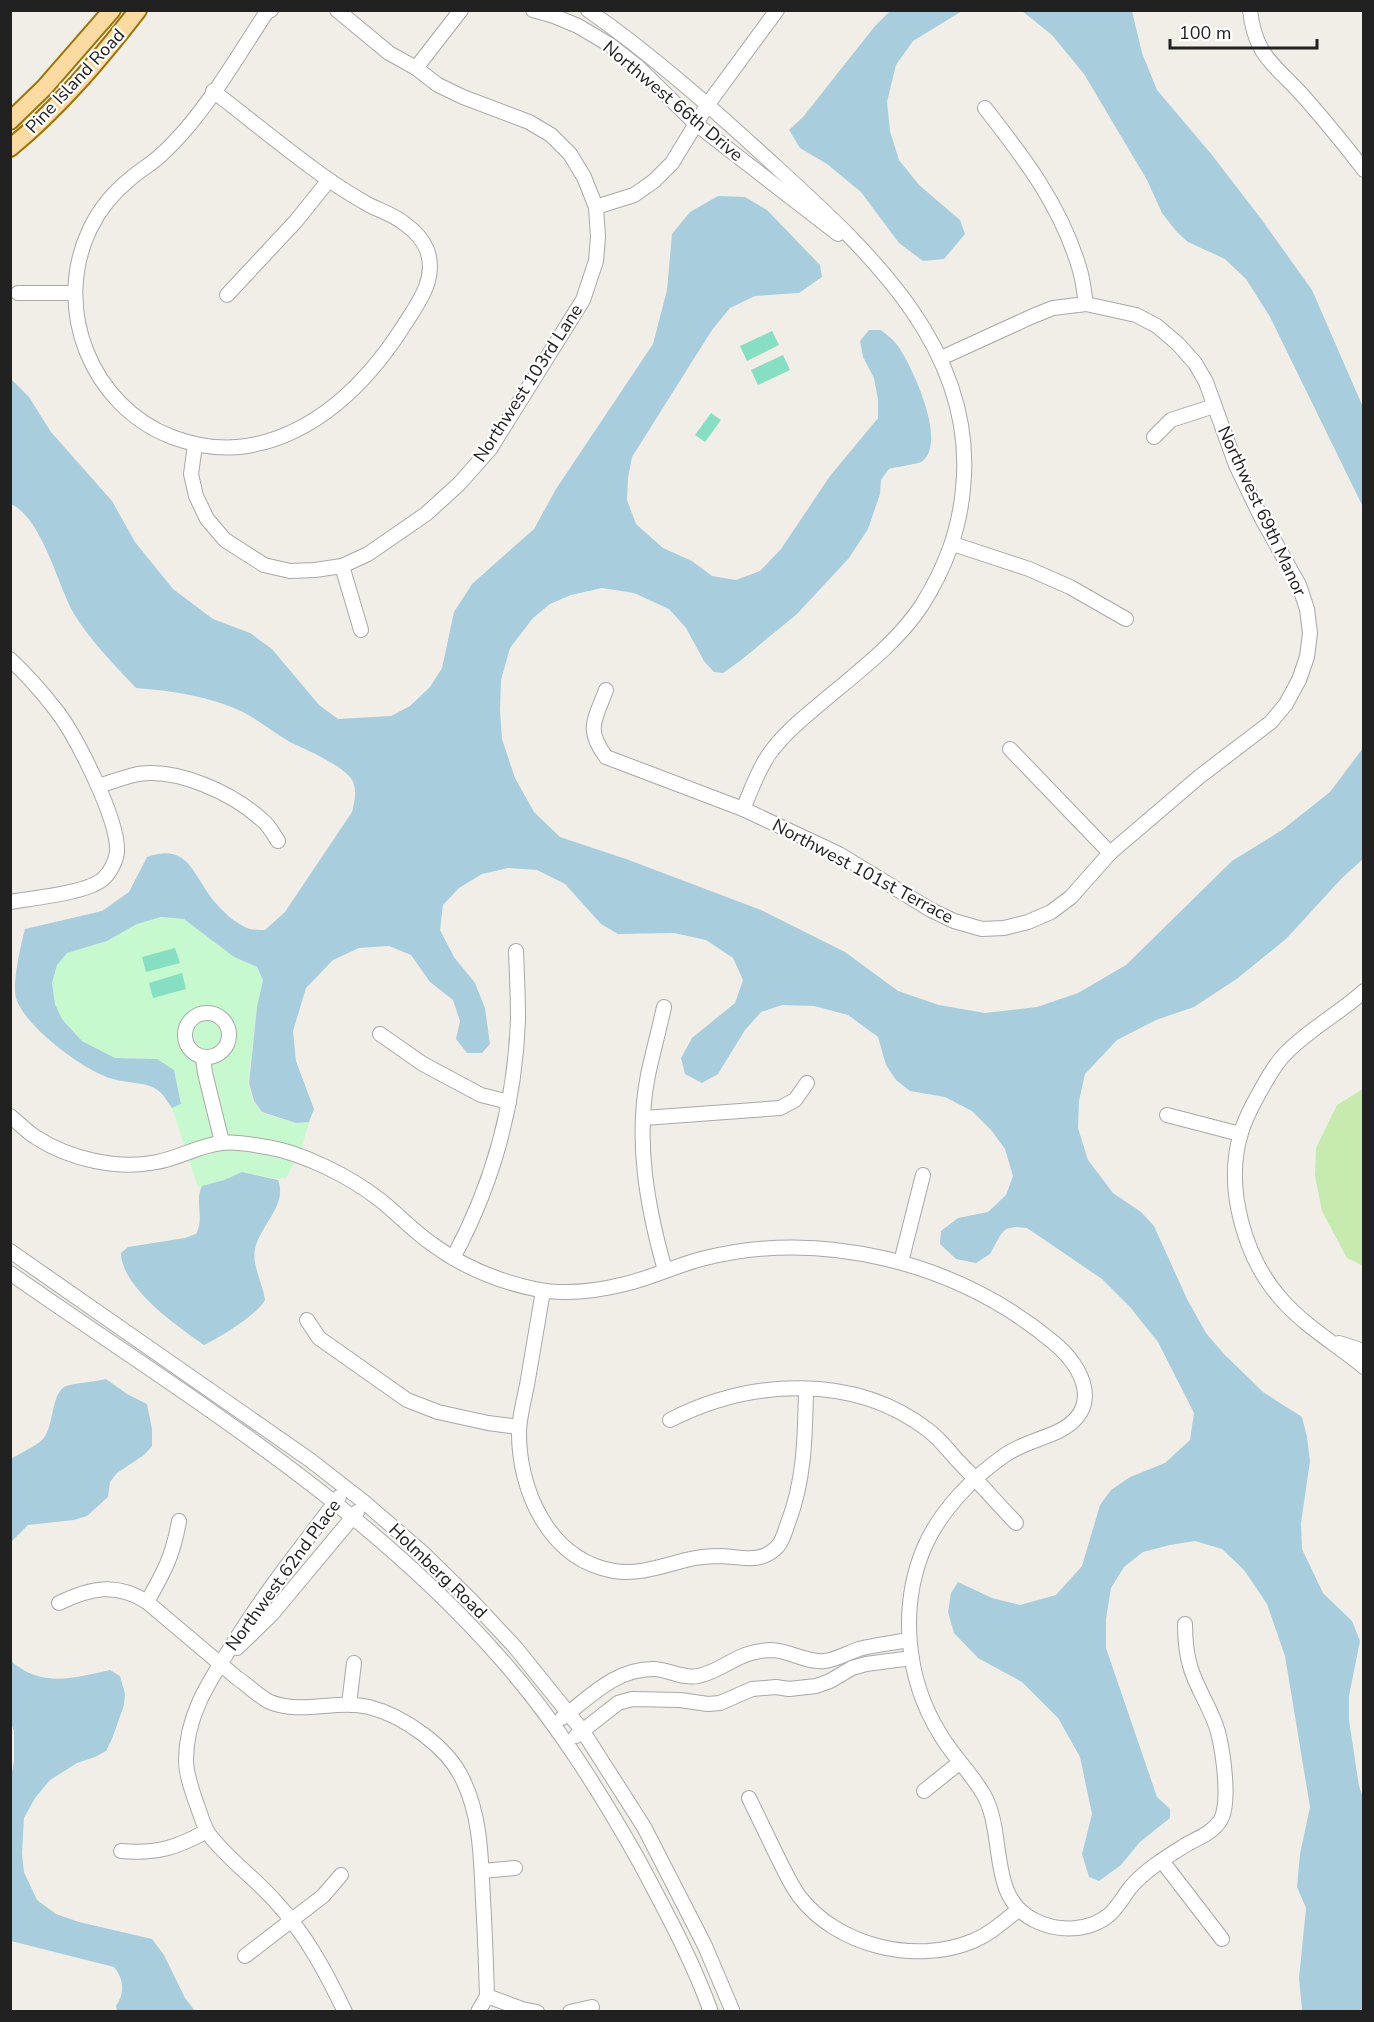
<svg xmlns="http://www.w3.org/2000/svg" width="1374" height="2022" viewBox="0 0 1374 2022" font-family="'Nunito Sans',sans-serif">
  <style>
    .grass { fill: #c7eaae }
    .park { fill: #c6f9ce }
    .pitch { fill: #86dfc3 }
    .water { fill: #a8cede }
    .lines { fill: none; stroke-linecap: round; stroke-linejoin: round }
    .minor-casing { stroke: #a8a8a8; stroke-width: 16 }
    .major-casing { stroke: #9c7401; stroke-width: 20 }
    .minor { stroke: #fff; stroke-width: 14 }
    .major { stroke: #fbdba2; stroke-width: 16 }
    .labels { text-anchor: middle; stroke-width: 4.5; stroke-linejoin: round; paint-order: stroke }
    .street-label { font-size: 18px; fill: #212121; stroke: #fff }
  </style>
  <rect width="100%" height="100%" fill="#f1eee7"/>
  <path class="grass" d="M1363 1089V1266L1347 1258 1322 1211 1315 1176 1316 1148 1337 1105Z"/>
  <path class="park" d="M161 917 184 919 234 957 257 967 263 980 257 1007 248 1083 253 1101 262 1113 295 1123 309 1122 301 1151 286 1178 278 1179 242 1172 224 1180 198 1187 172 1108 181 1104 174 1070 157 1059 115 1058 82 1041 62 1018 55 1004 52 984 57 965 67 953 107 941 137 924Z"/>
  <g class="pitch">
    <path d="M772 331 779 345 747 361 740 346Z"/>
    <path d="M783 355 790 370 758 385 751 370Z"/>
    <path d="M711 413 721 420 705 442 695 435Z"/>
    <path d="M175 948 180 963 146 972 142 957Z"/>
    <path d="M182 973 186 989 153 998 149 983Z"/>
  </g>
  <g class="water">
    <path d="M890 11H962L913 41 896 65 887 102 890 131 899 160 919 185 960 220 965 234 944 259 923 261 899 243 861 192 827 164 800 148 789 130 803 117 875 26Z"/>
    <path d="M1022 11H1132L1142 53 1157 90 1212 155 1262 220 1312 290 1363 407V507L1270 317 1246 279 1225 259 1188 242 1176 231 1162 213 1147 180 1084 74 1052 35Z"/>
    <path d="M718 196 745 197 767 210 820 265 822 277 799 293 755 296 730 308 712 330 632 457 628 478 627 500 636 524 663 548 692 561 712 576 736 580 760 571 781 549 830 476 878 418V400L874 378 863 357 860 341 869 330H881C887 335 894 340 898 346 912 366 949 444 921 462 917 464 896 467 889 469L881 480 880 494 868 529 849 558 797 614 740 661 723 673 714 672 704 661 686 628 669 609 634 593 602 588 571 595 550 604 533 618 510 648 501 680 500 710 502 739 515 778 534 812 560 837 626 859 761 910 845 952 898 991 939 1005 985 1013 1037 1007 1078 993 1126 965 1232 861 1282 830 1330 792 1363 748V859L1341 879 1287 938 1238 978 1194 1007 1156 1020 1117 1040 1085 1074 1079 1101 1078 1128 1088 1160 1113 1193 1141 1212 1154 1226 1187 1299 1206 1333 1223 1353 1263 1392 1302 1417 1307 1437 1310 1461 1301 1523 1302 1549 1323 1593 1352 1621 1360 1641 1349 1696V1720L1359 1786 1364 1800 1363 2011 1302 2010 1299 1978 1306 1908 1297 1887 1300 1854 1310 1807 1285 1656 1267 1604 1244 1570 1222 1549 1195 1541 1170 1545 1143 1552 1124 1567 1111 1588 1106 1619V1648L1157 1797 1170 1809V1818L1140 1842 1121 1865 1099 1881 1089 1877 1082 1854 1092 1814 1080 1757 1058 1718 1022 1682 978 1658 954 1633 948 1612 951 1593 958 1582 992 1598 1020 1605 1056 1595 1082 1566 1100 1505 1111 1490 1130 1477 1165 1463 1190 1440 1194 1413 1158 1342 1130 1307 1102 1279 1027 1228 1015 1227 1006 1229 1001 1234 990 1254 976 1263 956 1259 940 1244 941 1231 958 1218 988 1212 1006 1195 1013 1176 1005 1149 991 1130 972 1111 945 1097 910 1091 896 1080 886 1065 878 1037 848 1015 814 1006 782 1005 761 1012 745 1030 718 1074 702 1083 685 1074 681 1058 692 1038 735 1003 743 980 733 958 706 940 674 933 618 934 601 924 565 884 537 870 508 868 482 874 459 888 443 905 440 930 454 957 475 983 485 1008 490 1044 482 1053H467L456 1039 460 1021 453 1000 430 982 411 955 389 946 359 948 333 960 306 988 293 1031 296 1061 314 1109 309 1122 296 1123 262 1112 254 1101 249 1083 257 1007 263 980 257 967 234 957 184 919 161 917 137 924 107 941 67 953 57 965 52 983 55 1004 62 1019 82 1041 115 1058 157 1059 174 1070 181 1104 172 1108C168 1103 165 1097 161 1093 150 1081 128 1084 113 1079 85 1072 24 1026 16 998 12 983 21 944 25 929L102 911 129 892 147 857C189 842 193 876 214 901 222 911 235 923 247 928 252 930 260 930 265 930L285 912 352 812C355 800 358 787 350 777 339 764 305 749 290 742 274 733 260 721 243 712 209 696 174 691 136 688 114 665 91 641 74 614 57 584 42 518 11 504V379L29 397 51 432 112 501 135 542 173 589 213 619 250 633 272 649 319 705 338 719 391 716 410 706 430 687 442 668 454 612 472 584 534 529 556 489 653 344 667 290 672 234 690 212Z"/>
    <path d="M242 1172 278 1180C288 1205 260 1225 255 1249 252 1267 263 1283 265 1300 258 1314 219 1338 204 1345 178 1327 121 1287 121 1253L128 1247 185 1238 196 1234C205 1218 194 1201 202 1186L224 1180Z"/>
    <path d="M106 1379 127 1394 147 1404 152 1429V1446L144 1455 117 1473 110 1482 108 1497 87 1516 74 1520 28 1525 11 1542V1459C20 1453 35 1447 43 1439 54 1426 51 1396 64 1387 71 1383 95 1382 106 1379Z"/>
    <path d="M11 1661C41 1688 75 1678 110 1670L120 1676 125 1694 124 1705 112 1739 106 1751 95 1757 77 1763 50 1780 35 1798 24 1818 22 1854 24 1872 37 1900 56 1914 79 1922 152 1939 164 1955 185 1998 195 2011H117L116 2006C125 1993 124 1979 114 1967L11 1941 10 1782 14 1761V1731L10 1721Z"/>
  </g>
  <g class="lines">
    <defs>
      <g id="minor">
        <path d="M533 10 554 16 578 26 610 45 638 67 696 124 838 234"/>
        <path d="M588 10C654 56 713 109 772 163 866 249 978 348 963 489 959 532 945 568 922 605 895 646 851 677 814 709 798 722 782 736 770 753 758 769 751 791 743 809"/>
        <path d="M1250 10C1255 58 1277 66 1305 98 1325 121 1345 145 1364 170"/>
        <path d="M416 68 461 10"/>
        <path d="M213 91C251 120 289 152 329 180 342 189 355 197 369 205 381 211 395 215 405 224 415 231 422 238 427 250 438 280 416 306 401 330 365 385 314 435 247 446 221 450 196 446 172 437 91 406 52 308 90 229 99 210 114 192 130 179 140 170 152 164 162 154 171 146 179 137 186 129 216 94 241 51 266 13L271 10"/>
        <path d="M596 207 634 195 654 181 672 163 708 104 777 10"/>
        <path d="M18 293H74"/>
        <path d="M227 295 296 221 329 180"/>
        <path d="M941 358 1033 316 1053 308 1086 304"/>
        <path d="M1154 437 1171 420 1214 406"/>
        <path d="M195 445 191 474 196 496 207 519 225 540 264 565 290 571 315 570 342 566 368 554 426 514 459 484 490 449 583 300 596 261 598 237 596 207 584 177 570 154 551 135 529 122 463 97 438 85 416 68 389 53 337 10"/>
        <path d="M953 544 1029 569 1070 587 1126 619"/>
        <path d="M342 566 361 630"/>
        <path d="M10 659C27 675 42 692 56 710 76 736 119 820 117 852 116 861 110 873 103 879 87 893 33 898 10 902"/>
        <path d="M606 690C595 720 585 729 606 757L743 809 839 854 931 910 954 921 982 929 1004 928 1028 922 1051 912 1071 897 1110 853 1199 777 1271 722 1286 704 1299 680 1307 657 1310 633 1307 609 1299 585 1261 517 1236 465 1206 382 1195 363 1178 344 1157 326 1136 315 1086 304C1084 292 1083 279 1079 267 1060 204 1024 158 985 108"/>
        <path d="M1010 749 1110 853"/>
        <path d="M98 786C111 782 125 777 138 774 178 768 232 793 261 819 268 824 273 833 278 841"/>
        <path d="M1364 991C1340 1013 1311 1028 1288 1051 1277 1061 1269 1075 1262 1088 1254 1102 1245 1118 1241 1133 1224 1188 1245 1259 1282 1300 1305 1326 1337 1345 1364 1367"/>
        <path d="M664 1007C659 1030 653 1052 648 1075 635 1140 647 1207 665 1270"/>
        <circle cx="207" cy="1035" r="22"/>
        <path d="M380 1034 423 1064 481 1095 509 1102"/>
        <path d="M203 1057 205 1073 222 1142"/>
        <path d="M1167 1115 1240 1134"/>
        <path d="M10 1116C19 1123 27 1132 37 1138 70 1159 117 1170 157 1162 179 1158 200 1145 222 1143 236 1141 253 1145 267 1147 303 1153 351 1177 380 1200 398 1214 413 1231 432 1244 463 1267 497 1281 535 1289 563 1295 597 1291 625 1284 651 1278 675 1266 701 1259 822 1228 957 1262 1053 1342 1084 1367 1104 1410 1057 1432 1039 1440 1021 1444 1005 1455 972 1478 940 1511 924 1548 899 1608 906 1679 940 1734 953 1757 974 1775 986 1799 1005 1839 989 1898 1034 1920 1057 1932 1088 1932 1109 1915 1118 1907 1123 1897 1130 1888 1144 1871 1165 1858 1184 1846 1197 1838 1211 1834 1220 1821 1231 1804 1223 1752 1218 1732 1212 1710 1198 1691 1191 1669 1186 1654 1185 1640 1185 1624"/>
        <path d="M644 1118 780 1108 795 1100 807 1083"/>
        <path d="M10 1251 310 1460 364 1502 423 1553 471 1600 515 1647 582 1730 644 1827 705 1946 733 2012"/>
        <path d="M453 1258C493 1184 515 1104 518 1020 518 997 517 974 516 951"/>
        <path d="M901 1262 923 1175"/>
        <path d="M10 1273C180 1392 363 1501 501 1659 555 1720 599 1790 639 1861 665 1910 692 1959 711 2012"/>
        <path d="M543 1291C538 1322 532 1354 527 1385 524 1399 520 1415 519 1430 518 1490 549 1560 614 1571 638 1575 663 1566 686 1560 697 1557 710 1556 722 1556 742 1557 761 1564 777 1547 783 1541 785 1531 788 1523 805 1479 805 1435 806 1389"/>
        <path d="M307 1320 319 1338 407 1400 438 1412 488 1423 519 1427"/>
        <path d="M1339 1343 1364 1351"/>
        <path d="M670 1420C750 1379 854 1373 928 1430 939 1438 948 1450 957 1460 977 1480 996 1502 1016 1523"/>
        <path d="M339 1497C303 1545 265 1592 233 1644 210 1680 186 1715 186 1760 186 1776 193 1793 198 1808 201 1816 204 1826 208 1833 227 1859 254 1877 275 1901 305 1933 326 1972 345 2012"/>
        <path d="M147 1602C164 1572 173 1556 179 1521"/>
        <path d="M59 1603C90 1588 116 1582 147 1602 177 1627 207 1653 237 1678 248 1685 259 1697 270 1702 302 1715 336 1699 369 1707 404 1716 448 1747 463 1780 481 1817 481 1860 483 1900 485 1932 486 1964 487 1996"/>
        <path d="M237 1648 272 1614 357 1512"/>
        <path d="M349 1704 354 1663"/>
        <path d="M562 1718C590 1697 615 1669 653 1669 668 1669 682 1679 698 1676 726 1670 736 1651 771 1650 789 1650 806 1663 824 1661 836 1660 847 1653 859 1649 875 1645 892 1643 909 1640"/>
        <path d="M576 1736 618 1703 632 1699 680 1700 708 1704 720 1703 752 1689 776 1687 789 1689 816 1686 830 1681 852 1668 866 1664 912 1658"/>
        <path d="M924 1791 959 1763"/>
        <path d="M749 1798C759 1819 769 1839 779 1860 785 1872 791 1885 799 1896 837 1946 915 1965 973 1941 990 1934 1003 1922 1018 1910"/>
        <path d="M121 1851C157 1854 176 1848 207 1831"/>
        <path d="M1162 1861 1222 1939"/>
        <path d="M482 1871 515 1868"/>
        <path d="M245 1956 323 1896 341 1875"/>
        <path d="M487 1996 522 2009 537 2012"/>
        <path d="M478 2012 487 1996"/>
        <path d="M570 2012 592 2007"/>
      </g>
      <g id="major">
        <path d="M10 121 44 88 112 10"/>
        <path d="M10 148C58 109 100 59 138 10"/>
      </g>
    </defs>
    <use href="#minor" class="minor-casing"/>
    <use href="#major" class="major-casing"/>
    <use href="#minor" class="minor"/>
    <use href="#major" class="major"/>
  </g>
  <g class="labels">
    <g class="street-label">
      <text transform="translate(75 81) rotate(-47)" y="6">Pine Island Road</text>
      <text transform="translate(673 101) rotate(40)" y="6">Northwest 66th Drive</text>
      <text transform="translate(528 383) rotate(-57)" y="6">Northwest 103rd Lane</text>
      <text transform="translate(1262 511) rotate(65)" y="6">Northwest 69th Manor</text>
      <text transform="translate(863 871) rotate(28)" y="6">Northwest 101st Terrace</text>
      <text transform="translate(438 1571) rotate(44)" y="6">Holmberg Road</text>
      <text transform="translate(283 1575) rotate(-54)" y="6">Northwest 62nd Place</text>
    </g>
  </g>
  <rect width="1374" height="2022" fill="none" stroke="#212121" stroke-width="24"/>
  <path d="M1170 39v9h147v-9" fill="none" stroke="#212121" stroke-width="3"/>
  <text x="1179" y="39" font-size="18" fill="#212121" stroke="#ffffff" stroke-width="4.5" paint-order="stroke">100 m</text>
</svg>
